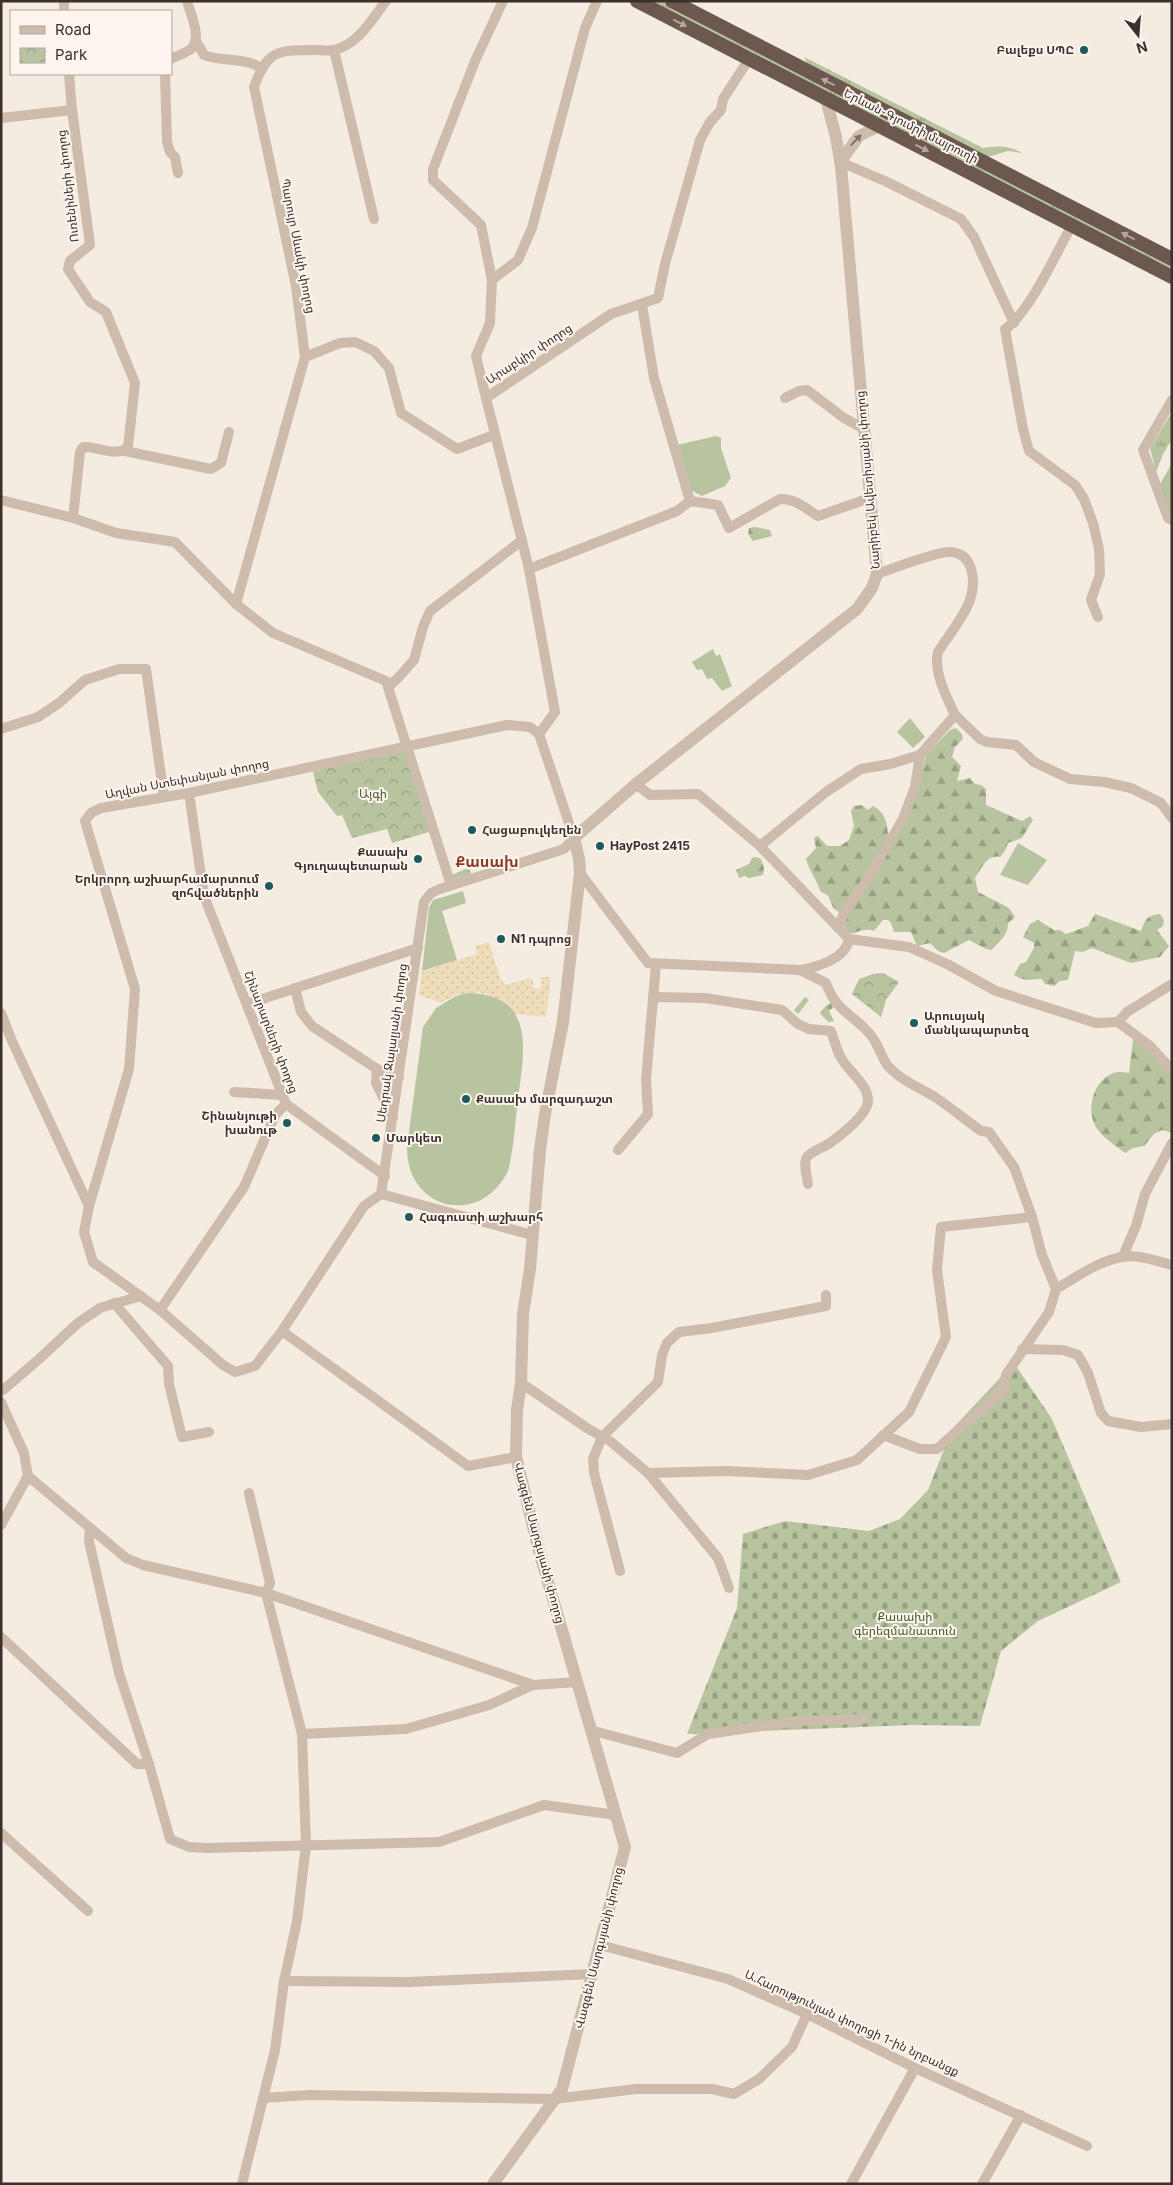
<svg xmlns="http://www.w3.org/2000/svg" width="1173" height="2185" viewBox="0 0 1173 2185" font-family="Inter,'Noto Sans Armenian',sans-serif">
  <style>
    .grass { fill: url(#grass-tufts) }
    .forest { fill: url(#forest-firs) }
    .sand { fill: url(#sand-dots) }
    .cemetery { fill: url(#cemetery-stones) }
    .park { fill: url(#park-crowns) }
    .garden { fill: #b8c4a0 }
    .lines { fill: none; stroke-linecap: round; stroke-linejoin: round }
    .minor { stroke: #cdbbac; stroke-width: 10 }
    .tertiary { stroke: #cdbbac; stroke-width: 12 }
    .trunk { stroke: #6c584f; stroke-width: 14 }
    .oneway { fill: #b4a69e }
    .oneway2 { fill: #7d6f65 }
    .poi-dot { fill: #1f5a5e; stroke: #fbf5ee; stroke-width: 2 }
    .labels { text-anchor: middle; stroke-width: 4; stroke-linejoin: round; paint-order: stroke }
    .poi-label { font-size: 12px; font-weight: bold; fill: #3b302b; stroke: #fbf5ee; text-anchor: start }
    .street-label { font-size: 12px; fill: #3b302b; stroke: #fbf5ee }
    .park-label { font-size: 12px; fill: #4a5a2e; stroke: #fbf5ee }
    .quarter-label { font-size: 15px; font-weight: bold; fill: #8c3b22; stroke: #fbf5ee }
  </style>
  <defs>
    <pattern id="grass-tufts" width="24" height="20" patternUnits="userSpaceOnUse" patternTransform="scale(1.25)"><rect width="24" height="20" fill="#b8c4a0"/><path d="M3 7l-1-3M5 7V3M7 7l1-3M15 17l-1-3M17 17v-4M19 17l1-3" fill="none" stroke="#97a083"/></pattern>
    <pattern id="forest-firs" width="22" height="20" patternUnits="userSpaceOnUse" patternTransform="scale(1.25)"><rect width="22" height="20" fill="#b8c4a0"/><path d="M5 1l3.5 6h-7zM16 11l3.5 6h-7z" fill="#97a083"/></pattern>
    <pattern id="sand-dots" width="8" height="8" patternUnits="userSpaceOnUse" patternTransform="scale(1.25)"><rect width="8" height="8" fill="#efdcb8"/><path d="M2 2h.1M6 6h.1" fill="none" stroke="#cebd9e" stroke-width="1.8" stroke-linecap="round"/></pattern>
    <pattern id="cemetery-stones" width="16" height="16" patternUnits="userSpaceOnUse" patternTransform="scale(1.25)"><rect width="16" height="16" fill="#b8c4a0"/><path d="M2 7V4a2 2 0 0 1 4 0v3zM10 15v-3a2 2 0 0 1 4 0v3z" fill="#97a083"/></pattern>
    <pattern id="park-crowns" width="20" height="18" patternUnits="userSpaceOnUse" patternTransform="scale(1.25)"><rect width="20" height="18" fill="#b8c4a0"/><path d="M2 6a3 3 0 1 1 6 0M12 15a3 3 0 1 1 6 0" fill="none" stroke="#97a083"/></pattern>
  </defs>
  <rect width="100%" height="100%" fill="#f4ebe1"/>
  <g class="grass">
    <path d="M647 1H661L1172 265V272Z"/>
    <path d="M804 57 983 148C998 146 1008 145 1022 153L1008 151 984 158 807 63Z"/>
    <path d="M1172 412V439L1163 454 1156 472 1150 448Z"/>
    <path d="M1172 463V514L1159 486Z"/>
    <path d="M465 869 470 870 471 874 454 879 452 875Z"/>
  </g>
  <g class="forest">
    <path d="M755 527 770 530 772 536 753 541 748 534 749 528Z"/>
    <path d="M956 728 962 734 963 739 955 747 952 757 961 766 957 781 970 778 975 784 981 785 986 789V805L1022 821 1030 816 1033 820 1022 838 1008 843 1006 849 1000 857C987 854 982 868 975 878L978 892 1009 908 1015 917 1008 923C1008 936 999 941 992 950L986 949 969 940 944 953 938 951 930 943 917 946 911 932H894L891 923 888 920H883L874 931C854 924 850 950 840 912 830 909 833 901 827 895 825 893 822 893 820 891 817 879 809 871 806 859L816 848 814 838 818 836 827 846H840L849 840 854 826 851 811 854 806 862 805 868 810 873 806C885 812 887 822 888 834L904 823 919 785 926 755 950 730Z"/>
    <path d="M756 857 761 859 764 868 763 875 749 878 745 876 739 878 736 870 749 864 752 858Z"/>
    <path d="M1095 914 1141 931C1145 920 1147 915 1160 914L1164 920 1163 926 1157 930 1169 946 1160 957 1131 963 1092 948 1083 952 1075 951 1068 980 1060 981 1054 986 1045 984 1042 979C1031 979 1024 982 1014 975L1020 964 1026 962 1034 948V943L1023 937 1030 924 1038 920 1054 930H1060L1066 934 1088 926Z"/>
    <path d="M831 1003 833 1008 829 1011 834 1021 829 1022 821 1015 820 1012 827 1005Z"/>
    <path d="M1133 1040 1139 1041 1157 1057 1172 1076V1133L1162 1130 1154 1134 1144 1146 1133 1148 1125 1153C1116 1146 1105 1139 1098 1130 1084 1112 1093 1077 1117 1072 1121 1072 1126 1072 1129 1073Z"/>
  </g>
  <path class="sand" d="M489 942 500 978 505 985 530 978 533 980V988L541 989 542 981 539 977H551L546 1017 515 1014 501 1000 479 992 455 995 441 1003 419 995 422 972 477 954 476 946Z"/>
  <path class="cemetery" d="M1014 1363 1052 1419 1121 1582 1038 1621 1001 1651 980 1726 912 1725 687 1734 737 1608 743 1534 785 1521 869 1531 900 1519 928 1490 952 1429Z"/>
  <g class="park">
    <path d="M404 746 429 832 392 843 387 829 352 838 342 815 337 816 318 792 313 772Z"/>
    <path d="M883 973 899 982 886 1000 881 1017 852 994 859 979 873 974Z"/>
  </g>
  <g class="garden">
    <path d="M716 436 721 438V448L731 478 725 486 702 496 689 489 677 445Z"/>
    <path d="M713 649 716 656 720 654 732 686 722 691 712 678 707 679 702 669 697 670 692 662Z"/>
    <path d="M910 718 925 737 913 748 897 732Z"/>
    <path d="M1018 843 1047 860 1028 885 1000 875Z"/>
    <path d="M463 891 466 903 442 911 457 960 422 971 429 908 433 900Z"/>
    <path d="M467 993C537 994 524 1052 518 1099 515 1123 514 1148 508 1171 480 1228 406 1210 407 1147L423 1027 436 1008 456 996Z"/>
    <path d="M805 997 809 1000 798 1014 794 1010Z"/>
  </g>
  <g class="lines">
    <g class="minor">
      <path d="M64 1V11"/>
      <path d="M196 41 204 55C219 62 252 57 262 70"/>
      <path d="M334 50 374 219"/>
      <path d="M171 59C178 55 187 53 192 48 202 37 190 13 187 1"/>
      <path d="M69 74 72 110 90 245 70 261 68 269 90 302 106 312 135 383 128 447C116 458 98 446 83 447L80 452 73 518"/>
      <path d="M165 74 167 142 170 152 175 157 178 173"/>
      <path d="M1 118 72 110"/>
      <path d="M840 162 885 181 961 219 974 237 1014 323"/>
      <path d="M1072 225C1057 251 1029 314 1005 329L1023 429 1029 451 1075 485 1084 499 1093 523 1099 549 1100 574 1091 600 1098 617"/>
      <path d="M492 280 481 225 433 180V169L475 61 503 1"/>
      <path d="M642 305 654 378 690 501"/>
      <path d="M305 357 340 343 355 342 374 351 389 368 401 413 457 449 494 435"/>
      <path d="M486 398 476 356 490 323 492 280 518 260 532 228 585 28 597 1"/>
      <path d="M785 398 799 391 807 390 844 418 864 429"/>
      <path d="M1172 400 1143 450 1168 518 1172 520"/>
      <path d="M125 451 211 469 221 463 229 432"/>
      <path d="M1 500 73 518 116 533 175 542 236 604 273 633 386 681 451 885"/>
      <path d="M529 569 677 511 690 501 718 505 729 528 780 499C795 498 806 509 818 516L870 498"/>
      <path d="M236 604 305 357 296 286 254 87C267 50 278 50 315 50 321 50 328 51 334 50 358 45 372 19 386 1"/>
      <path d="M388 687 398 678 414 660 423 627 430 611 521 541"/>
      <path d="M955 715 980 739 987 742 1016 745 1034 762 1070 779 1104 782 1131 788 1161 803 1172 818"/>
      <path d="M507 725 530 727 539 734 574 838 564 849 440 889 431 893 424 902 381 1194 364 1206 282 1331 255 1366 235 1372 223 1365 160 1310 93 1262 84 1232 89 1206 129 1069 135 989 85 821 91 813 101 808 189 793Z"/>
      <path d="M1 729 38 717 59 703 85 680 119 669H146L164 797"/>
      <path d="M539 734 555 712 529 569 486 398 611 314 658 298 665 264 700 140 710 122 721 110 723 99 749 59"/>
      <path d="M636 784 650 795 698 794 760 846 849 939"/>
      <path d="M189 793 204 896 286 1104"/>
      <path d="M760 846 826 792 861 769 890 764 920 755 955 715C947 698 933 671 938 652 948 636 963 619 970 600 976 582 974 553 950 552 938 551 891 569 877 574"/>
      <path d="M580 873 648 963 800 970C817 967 846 959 849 939"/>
      <path d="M838 928 845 910 863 886 903 819 915 787 920 755"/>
      <path d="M849 939 909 947 947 964 996 991 1096 1023 1118 1022"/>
      <path d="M800 970 826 983C836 1011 850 1012 868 1032 878 1042 880 1054 887 1065 900 1080 918 1087 935 1097 951 1108 966 1120 981 1131L989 1132 1014 1167 1032 1217 1042 1255 1056 1289"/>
      <path d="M295 988 301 1012 312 1026 377 1069 399 1077"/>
      <path d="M653 997 705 998 782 1010 798 1024 809 1029 831 1031C834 1039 836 1048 840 1056 847 1071 868 1083 868 1101 868 1114 841 1135 830 1143 824 1147 812 1151 807 1157 803 1163 807 1177 808 1184"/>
      <path d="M247 1004 418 948"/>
      <path d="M1 1013 12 1041 89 1206"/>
      <path d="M1118 1022 1150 1046 1172 1070"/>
      <path d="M1118 1022 1127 1012 1172 984"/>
      <path d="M377 1069 376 1083 393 1117"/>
      <path d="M234 1092 282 1095"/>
      <path d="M286 1104 385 1176"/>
      <path d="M618 1150 648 1114 646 1080 656 964"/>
      <path d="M381 1194 532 1235"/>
      <path d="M1123 1256 1136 1226 1145 1194 1172 1143"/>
      <path d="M114 1303 168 1366 169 1384 182 1437 209 1432"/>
      <path d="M160 1310 244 1187 275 1115 286 1104"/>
      <path d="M282 1331 468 1466 516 1457"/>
      <path d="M1022 1349 1063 1350 1078 1355 1088 1373 1101 1413 1108 1421 1141 1427 1172 1424"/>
      <path d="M521 1383 587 1428 610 1441 648 1473 718 1558 729 1588"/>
      <path d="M3 1390 38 1360 78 1323 100 1308 141 1296"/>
      <path d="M1 1402 24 1453 28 1476 1 1525"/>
      <path d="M883 1435 920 1449H937L1004 1389 1006 1375 1049 1312 1056 1289C1077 1277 1098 1261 1122 1257 1137 1254 1157 1261 1172 1265"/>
      <path d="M648 1473 726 1471 808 1475 857 1460 909 1412 946 1337 937 1270 941 1227 1032 1217"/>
      <path d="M28 1476 126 1558 143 1565 266 1593 533 1685 577 1682"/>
      <path d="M90 1528 89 1541 119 1673 149 1764 170 1839 189 1847 207 1848 439 1842 544 1805 616 1815"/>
      <path d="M620 1571 594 1473 593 1459 602 1437 658 1382 662 1355 667 1343 679 1332 712 1328 826 1306V1295"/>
      <path d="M1 1637 137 1764H149"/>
      <path d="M590 1730 677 1753 708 1734 797 1721 862 1719"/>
      <path d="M302 1734 406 1729 489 1705 533 1685"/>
      <path d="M1 1833 88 1911"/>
      <path d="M600 1945 728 1979 807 2014 915 2068 1087 2146"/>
      <path d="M284 1981 409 1982 592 1974"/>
      <path d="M263 2098 309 2095 554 2099 636 2089H712L734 2094 759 2079 792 2047 807 2014"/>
      <path d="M242 2184 275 2050 284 1981 297 1921 306 1845 302 1734 266 1593 270 1583 249 1493"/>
      <path d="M851 2184 915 2068"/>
      <path d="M982 2184 1021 2115"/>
    </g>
    <g class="tertiary">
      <path d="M840 162 859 136 879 126"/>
      <path d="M493 2184 562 2089 625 1847 539 1551 516 1457 517 1410 521 1383 523 1314 530 1269 540 1150 545 1114 563 1022 580 873 579 859 574 838 636 784 857 609 872 588 877 574 841 166 836 137 826 99"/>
    </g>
    <g class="trunk">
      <path d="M637 1 1172 277"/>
      <path d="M672 1 1172 259"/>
    </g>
  </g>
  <defs><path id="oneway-solid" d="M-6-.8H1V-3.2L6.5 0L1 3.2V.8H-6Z" transform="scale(1.25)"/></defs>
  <g class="oneway">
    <use href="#oneway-solid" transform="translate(680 23) rotate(27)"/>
    <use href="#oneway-solid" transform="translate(828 82) rotate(-153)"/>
    <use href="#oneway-solid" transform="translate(922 148) rotate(27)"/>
    <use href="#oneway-solid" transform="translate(1128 236) rotate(-153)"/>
  </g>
  <use class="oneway2" href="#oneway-solid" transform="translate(856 140) rotate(-46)"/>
  <g class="poi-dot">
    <circle cx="1084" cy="50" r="5"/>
    <circle cx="472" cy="830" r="5"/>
    <circle cx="600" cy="846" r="5"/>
    <circle cx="418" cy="859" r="5"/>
    <circle cx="269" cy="886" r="5"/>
    <circle cx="501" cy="939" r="5"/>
    <circle cx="914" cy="1023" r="5"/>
    <circle cx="466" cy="1099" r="5"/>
    <circle cx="287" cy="1123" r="5"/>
    <circle cx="376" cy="1138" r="5"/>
    <circle cx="409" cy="1217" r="5"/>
  </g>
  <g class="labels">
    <g class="poi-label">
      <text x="1074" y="54" text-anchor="end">Բալեքս ՍՊԸ</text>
      <text x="482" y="834">Հացաբուլկեղեն</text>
      <text x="610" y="850">HayPost 2415</text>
      <text x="408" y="856" text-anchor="end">Քասախ<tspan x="408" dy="14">Գյուղապետարան</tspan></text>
      <text x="259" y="883" text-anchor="end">Երկրորդ աշխարհամարտում<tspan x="259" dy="14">զոհվածներին</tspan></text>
      <text x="511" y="943">N1 դպրոց</text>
      <text x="924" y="1020">Արուսյակ<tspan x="924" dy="14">մանկապարտեզ</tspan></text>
      <text x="476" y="1103">Քասախ մարզադաշտ</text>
      <text x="277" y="1120" text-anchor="end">Շինանյութի<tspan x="277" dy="14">խանութ</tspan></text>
      <text x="386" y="1142">Մարկետ</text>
      <text x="419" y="1221">Հագուստի աշխարհ</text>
    </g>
    <g class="street-label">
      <text transform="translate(911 126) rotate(27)" y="4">Երևան-Գյումրի մայրուղի</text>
      <text transform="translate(68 186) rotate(-97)" y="4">Ուռենիների փողոց</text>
      <text transform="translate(298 246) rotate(79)" y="4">Պարույր Սևակի փողոց</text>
      <text transform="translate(529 354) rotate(-33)" y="4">Արաբկիր փողոց</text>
      <text transform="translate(868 480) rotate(-95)" y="4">Նարիբեկ Ավետիսյանի փողոց</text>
      <text transform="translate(187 779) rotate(-11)" y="4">Աղվան Ստեփանյան փողոց</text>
      <text transform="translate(271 1032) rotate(69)" y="4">Շինարարների փողոց</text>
      <text transform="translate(392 1043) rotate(-82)" y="4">Սեդրակ Ջալալյանի փողոց</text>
      <text transform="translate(539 1543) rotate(75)" y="4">Վազգեն Սարգսյանի փողոց</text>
      <text transform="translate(599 1948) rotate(-76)" y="4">Վազգեն Սարգսյանի փողոց</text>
      <text transform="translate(852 2023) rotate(25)" y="4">Ա.Հարությունյան փողոցի 1-ին նրբանցք</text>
    </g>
    <g class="park-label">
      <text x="373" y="798">Այգի</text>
      <text x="905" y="1621">Քասախի<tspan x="905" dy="14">գերեզմանատուն</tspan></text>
    </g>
    <g class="quarter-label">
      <text x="487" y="867">Քասախ</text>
    </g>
  </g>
  <rect width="1173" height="2185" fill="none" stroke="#3b302b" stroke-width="5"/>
  <rect x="10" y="10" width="162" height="65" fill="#fbf5ee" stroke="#aea6a0"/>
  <rect x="20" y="26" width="25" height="8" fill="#cdbbac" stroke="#aea6a0"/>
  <text x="55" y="35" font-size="15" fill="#3b302b">Road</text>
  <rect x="20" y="48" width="25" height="15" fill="url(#park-crowns)" stroke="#aea6a0"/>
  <text x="55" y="60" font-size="15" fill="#3b302b">Park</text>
  <g transform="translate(1138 35) rotate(163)" stroke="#fbf5ee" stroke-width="4" paint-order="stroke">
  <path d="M0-4L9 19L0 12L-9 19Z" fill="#3b302b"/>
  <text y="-8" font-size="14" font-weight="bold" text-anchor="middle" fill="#3b302b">N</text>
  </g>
</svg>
